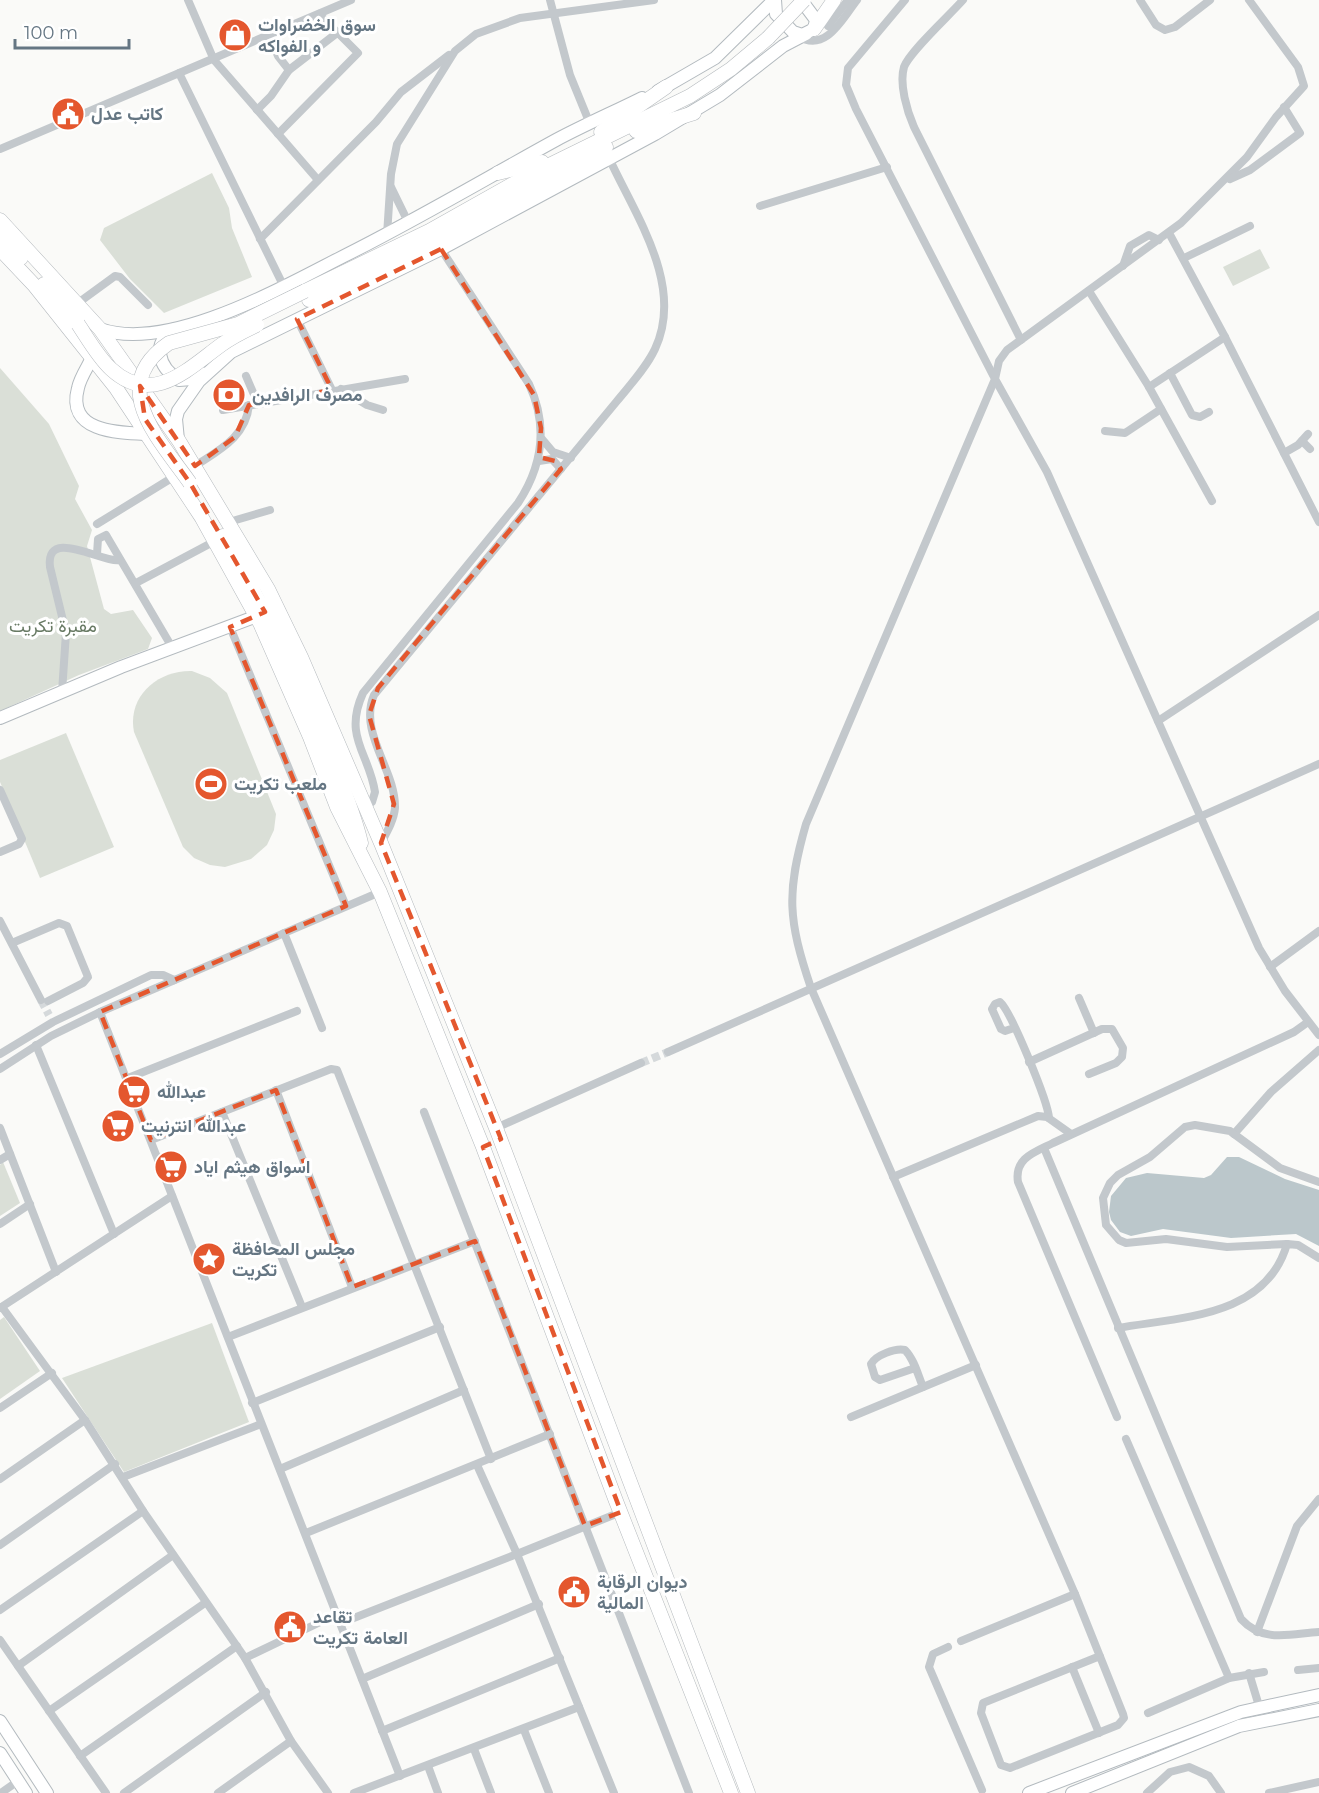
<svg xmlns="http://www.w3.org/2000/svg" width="1319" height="1793" viewBox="0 0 1319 1793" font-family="Montserrat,Vazirmatn,sans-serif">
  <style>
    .green { fill: #dadfd7 }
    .water { fill: #bbc7cb }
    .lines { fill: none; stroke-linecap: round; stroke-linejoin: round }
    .street-tunnel { stroke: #d5d9db; stroke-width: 8; stroke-dasharray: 8 4; stroke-linecap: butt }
    .secondary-casing { stroke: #b3babf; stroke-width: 14 }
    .primary-casing { stroke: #b5babe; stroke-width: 15 }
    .street { stroke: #c3c8cc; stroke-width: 8 }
    .secondary { stroke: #fff; stroke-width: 12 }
    .primary { stroke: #fff; stroke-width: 14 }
    .primary-bridge-casing { stroke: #b5babe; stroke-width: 15; stroke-linecap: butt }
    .primary-bridge { stroke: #fff; stroke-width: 14 }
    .marked { fill: none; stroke: #e4572e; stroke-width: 4.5; stroke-dasharray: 12 8; stroke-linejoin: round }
    .labels { text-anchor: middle; stroke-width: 6; stroke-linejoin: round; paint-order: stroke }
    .poi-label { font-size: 18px; font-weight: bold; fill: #657683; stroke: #fff; text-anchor: start }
    .park-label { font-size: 18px; fill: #687a64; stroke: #fff }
  </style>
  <rect width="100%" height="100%" fill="#fafaf8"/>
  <g class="green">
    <path d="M212 173 229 208 232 228 252 277 164 313 130 279 100 240 104 228Z"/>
    <path d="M1260 249 1270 268 1233 286 1223 267Z"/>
    <path d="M0 368 49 424 79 486 75 499 92 530 87 546 104 609 111 614 133 610 152 638 148 649 79 675 0 711Z"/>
    <path d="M192 671 210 678 227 693 276 814 274 830 267 845 251 859 225 867 210 865 194 858 183 847 134 732C127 697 157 670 192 671Z"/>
    <path d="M66 733 114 847 40 878 0 782V760Z"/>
    <path d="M3 1162 20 1203 0 1216V1165Z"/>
    <path d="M4 1317 40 1371 0 1399V1320Z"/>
    <path d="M212 1323 249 1422 124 1472 62 1378Z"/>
  </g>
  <path class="water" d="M1227 1157H1239L1285 1179 1319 1190V1246L1296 1234 1231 1238 1163 1229 1131 1236 1120 1232 1111 1220 1109 1212 1111 1196 1126 1178 1147 1173 1204 1178 1211 1175Z"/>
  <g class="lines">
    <g class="street-tunnel">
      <path d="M41 1000 49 1015"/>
      <path d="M641 1063 668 1052"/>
    </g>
    <defs>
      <g id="secondary">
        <path d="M775 0 776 14 793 32 802 35 814 29 816 20 801 0"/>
        <path d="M658 91 715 58 774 0"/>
        <path d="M100 329C168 353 283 287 344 256 416 220 485 179 556 140 584 125 614 112 642 98"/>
        <path d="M175 329C151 342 158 367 179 380L192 379 202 373"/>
        <path d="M92 358C87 368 80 378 78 388 66 433 120 433 148 434"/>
        <path d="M178 440 176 419 178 411 199 381 231 352 441 249 655 134 720 95 783 46 806 34"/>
        <path d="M0 718 121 667 257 616"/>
        <path d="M0 1721 47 1793"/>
        <path d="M0 1753 26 1793"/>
        <path d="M1029 1793 1241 1712 1319 1695"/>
        <path d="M1072 1793 1239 1726 1319 1710"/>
      </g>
      <g id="primary">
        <path d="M814 29 834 0"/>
        <path d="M636 131 694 113"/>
        <path d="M601 132 666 87"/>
        <path d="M498 173 542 162"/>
        <path d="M0 220 100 329 179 441 268 589 301 657 381 843 496 1128 748 1793"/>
        <path d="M0 235 21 258"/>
        <path d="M0 249 34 285 116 388 202 518 260 623 310 737 337 807 380 892 483 1147 616 1501 731 1793"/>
        <path d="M44 284 78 324"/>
        <path d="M305 291 429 231 527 176 690 96 731 69 768 38"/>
        <path d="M309 300 473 220 606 147"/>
        <path d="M223 536C264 607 301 680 331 757 342 785 354 813 361 843"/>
      </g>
    </defs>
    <use href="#secondary" class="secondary-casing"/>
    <use href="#primary" class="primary-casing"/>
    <g class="street">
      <path d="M188 0 214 60 318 180"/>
      <path d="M550 0 570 75 590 124"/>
      <path d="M905 0 848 68 846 85 856 109 995 379 806 824C786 893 788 920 811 988L1075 1594 1123 1714 1124 1718 1118 1725 1010 1768 1001 1765 981 1713 983 1703 1100 1656"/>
      <path d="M963 0C950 15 910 51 904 67 899 84 907 111 914 127L1021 340"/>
      <path d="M1140 0 1156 25 1165 30 1175 27 1210 0"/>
      <path d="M1249 0 1298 67 1304 86 1276 117 1247 157 1181 223 1007 350 999 361 995 379 1047 472 1259 948 1285 991 1319 1035"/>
      <path d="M828 26 848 0"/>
      <path d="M269 35 278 56 289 70"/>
      <path d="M798 36C826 53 842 19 857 0"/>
      <path d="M179 73 284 287"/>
      <path d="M257 110 271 96 289 70 337 33"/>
      <path d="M278 134 358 53 319 14"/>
      <path d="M0 149 351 0"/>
      <path d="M1230 179 1250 170 1300 133 1284 107"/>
      <path d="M391 187 409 224"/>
      <path d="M760 206 887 167"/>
      <path d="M1169 233 1225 337 1319 522"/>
      <path d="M387 235 391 174 397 144 455 51 476 34 520 18 654 0"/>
      <path d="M260 239 376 122 401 92 449 55"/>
      <path d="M1184 258 1250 226"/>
      <path d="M1123 266 1130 246 1149 235 1159 240"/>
      <path d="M1089 291 1149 387 1212 501"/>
      <path d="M78 303 115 276 120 277 148 305"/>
      <path d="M297 319 332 390"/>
      <path d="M1170 373 1192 415 1200 417 1209 412"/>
      <path d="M246 376 258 404"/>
      <path d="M1149 387 1225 337"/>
      <path d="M341 389 367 405 383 410"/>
      <path d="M223 410 405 379"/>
      <path d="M1105 431 1125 433 1161 409"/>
      <path d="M542 439 553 452 571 458"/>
      <path d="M1302 441 1310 449"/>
      <path d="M1284 453 1298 445 1308 434"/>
      <path d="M539 461 552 459 561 469"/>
      <path d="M195 466C219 450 246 437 249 405"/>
      <path d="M229 522 270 510"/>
      <path d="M97 524 175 476"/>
      <path d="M97 554 98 539 106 535 173 649"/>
      <path d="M136 583 215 541"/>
      <path d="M230 627 346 906"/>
      <path d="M62 692 66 633 50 567C45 526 104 564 120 560"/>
      <path d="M1158 721 1319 615"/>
      <path d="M0 790 22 839 19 844 0 852"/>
      <path d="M366 807 372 802 375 792C369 753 343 737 363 693L518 503C543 465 548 425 529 384L441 249"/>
      <path d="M381 843C387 832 394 820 395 808 396 770 358 733 374 695L617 401C630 385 646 368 655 349 685 285 635 215 609 158"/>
      <path d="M0 921 41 1000"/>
      <path d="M284 933 322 1028"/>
      <path d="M12 943 59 923 67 926 88 977 83 983 48 1001"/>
      <path d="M1270 967 1319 931"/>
      <path d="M1079 998 1094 1033"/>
      <path d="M100 1012 400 1776"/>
      <path d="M1014 1028 1005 1031 1001 1029 992 1009 995 1004 1000 1002C1011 1011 1048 1102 1049 1118"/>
      <path d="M36 1045 114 1234"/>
      <path d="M668 1052 1319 764"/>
      <path d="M0 1054 53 1022 151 975H163L174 980"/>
      <path d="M1029 1062 1102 1029H1112L1123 1048 1122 1057 1116 1063 1089 1074"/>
      <path d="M0 1069 51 1036 100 1012 380 892"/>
      <path d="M128 1078 297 1011"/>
      <path d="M276 1090 352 1287"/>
      <path d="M222 1112 302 1307"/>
      <path d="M424 1112 689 1793"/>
      <path d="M0 1128 56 1272"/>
      <path d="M496 1128 641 1063"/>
      <path d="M1234 1134 1271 1092 1319 1050"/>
      <path d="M151 1140 331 1069 337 1070 491 1459"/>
      <path d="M1044 1148 1241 1619C1263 1643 1289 1634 1319 1632"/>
      <path d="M0 1160 10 1154"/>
      <path d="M893 1177 1038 1116 1047 1117 1071 1134"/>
      <path d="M0 1224 30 1204"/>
      <path d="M1287 1244 1227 1247 1166 1239 1126 1243 1119 1240 1106 1225 1103 1198 1110 1183 1118 1175 1150 1157 1185 1127 1195 1125 1230 1131 1280 1168 1319 1182"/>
      <path d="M2 1307 85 1420 143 1511 245 1658 291 1741 328 1793"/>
      <path d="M0 1308 172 1196"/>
      <path d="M1118 1328C1179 1317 1266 1318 1287 1244L1298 1245 1319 1258"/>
      <path d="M228 1337 475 1241"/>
      <path d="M915 1368 880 1380 875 1377 871 1364C876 1355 895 1348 905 1350 914 1359 918 1375 923 1387"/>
      <path d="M252 1403 440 1327"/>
      <path d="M0 1408 52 1373"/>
      <path d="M851 1417 976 1365"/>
      <path d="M1117 1417 1018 1182C1014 1158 1035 1152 1053 1143L1294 1032 1308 1022"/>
      <path d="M1126 1439 1229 1678"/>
      <path d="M477 1465 517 1554 621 1512"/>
      <path d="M280 1469 464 1390"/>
      <path d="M123 1477 261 1424"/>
      <path d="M0 1479 85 1420"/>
      <path d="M306 1533 550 1434"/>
      <path d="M0 1545 115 1464"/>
      <path d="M0 1610 143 1511"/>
      <path d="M341 1623 517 1554 614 1793"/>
      <path d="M1257 1632 1297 1526 1319 1499"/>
      <path d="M0 1640 106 1793"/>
      <path d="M961 1641 1075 1594"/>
      <path d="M948 1647 933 1654 929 1667 982 1790"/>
      <path d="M245 1658 337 1614"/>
      <path d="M18 1666 173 1555"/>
      <path d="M1072 1667 1099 1733"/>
      <path d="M1298 1670 1319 1668"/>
      <path d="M1249 1673 1259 1706"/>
      <path d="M362 1679 539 1604"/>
      <path d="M49 1711 205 1603"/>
      <path d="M1148 1713 1229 1678 1264 1672"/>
      <path d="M524 1730 549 1793"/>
      <path d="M382 1731 560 1658"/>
      <path d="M474 1749 491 1793"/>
      <path d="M80 1756 237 1646"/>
      <path d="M428 1766 438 1793"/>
      <path d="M1 1793 18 1781"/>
      <path d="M124 1793 266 1692"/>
      <path d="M218 1793 291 1741"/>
      <path d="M354 1793 579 1707"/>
      <path d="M1147 1793 1170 1772 1189 1767 1209 1776 1221 1793"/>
      <path d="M1269 1793 1319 1782"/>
    </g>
    <use href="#secondary" class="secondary"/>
    <use href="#primary" class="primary"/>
    <defs>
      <g id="primary-bridge">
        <path d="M768 38 804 0"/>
        <path d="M78 324C88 339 98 357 111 369 152 407 188 369 221 345 232 337 244 331 257 325"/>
        <path d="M190 483C159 439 106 386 169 343L238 324 305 291"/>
      </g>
    </defs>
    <use href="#primary-bridge" class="primary-bridge-casing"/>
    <use href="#primary-bridge" class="primary-bridge"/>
  </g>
  <path class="marked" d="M441 249 534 395 541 428 539 457 555 461 561 469 378 688 369 715 394 804 381 843 501 1139 483 1147 621 1512 585 1526 475 1241 352 1287 276 1090 151 1140 100 1012 346 906 230 627 265 612 190 483 145 419 140 386 195 466 235 437 249 405 332 390 297 319Z"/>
  <defs>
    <symbol id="shop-disc" viewBox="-11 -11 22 22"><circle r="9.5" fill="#e4572e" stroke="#fff"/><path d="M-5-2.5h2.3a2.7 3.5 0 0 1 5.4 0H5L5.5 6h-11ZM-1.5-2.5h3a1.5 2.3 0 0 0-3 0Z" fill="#fff"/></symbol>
    <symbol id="civic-disc" viewBox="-11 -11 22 22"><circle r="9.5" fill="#e4572e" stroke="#fff"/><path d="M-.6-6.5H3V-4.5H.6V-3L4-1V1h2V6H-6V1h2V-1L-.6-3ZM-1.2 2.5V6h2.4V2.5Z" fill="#fff"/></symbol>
    <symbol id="bank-disc" viewBox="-11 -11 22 22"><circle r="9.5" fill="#e4572e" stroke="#fff"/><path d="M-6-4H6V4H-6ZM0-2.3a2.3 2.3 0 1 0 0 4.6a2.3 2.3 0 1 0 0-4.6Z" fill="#fff"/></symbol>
    <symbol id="stadium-disc" viewBox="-11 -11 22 22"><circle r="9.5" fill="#e4572e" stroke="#fff"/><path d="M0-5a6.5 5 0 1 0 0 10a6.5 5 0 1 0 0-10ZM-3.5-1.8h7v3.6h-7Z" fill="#fff"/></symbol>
    <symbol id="supermarket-disc" viewBox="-11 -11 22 22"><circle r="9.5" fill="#e4572e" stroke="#fff"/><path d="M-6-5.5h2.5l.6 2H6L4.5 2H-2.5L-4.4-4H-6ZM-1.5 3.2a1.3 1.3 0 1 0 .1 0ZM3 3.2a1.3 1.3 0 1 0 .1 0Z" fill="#fff"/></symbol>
    <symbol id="sight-disc" viewBox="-11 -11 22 22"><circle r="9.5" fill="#e4572e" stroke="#fff"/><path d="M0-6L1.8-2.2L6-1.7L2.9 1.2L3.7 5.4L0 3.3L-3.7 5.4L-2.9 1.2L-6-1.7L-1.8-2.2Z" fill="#fff"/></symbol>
  </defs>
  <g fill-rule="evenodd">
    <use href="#shop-disc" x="216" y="16" width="38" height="38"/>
    <use href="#civic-disc" x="49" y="95" width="38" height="38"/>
    <use href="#bank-disc" x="210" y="376" width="38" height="38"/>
    <use href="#stadium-disc" x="192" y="765" width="38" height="38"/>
    <use href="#supermarket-disc" x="115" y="1073" width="38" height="38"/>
    <use href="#supermarket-disc" x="99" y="1107" width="38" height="38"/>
    <use href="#supermarket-disc" x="152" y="1148" width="38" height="38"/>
    <use href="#sight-disc" x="190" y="1240" width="38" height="38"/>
    <use href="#civic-disc" x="555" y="1573" width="38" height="38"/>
    <use href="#civic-disc" x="271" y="1608" width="38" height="38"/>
  </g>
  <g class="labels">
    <g class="poi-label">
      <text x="258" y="31">سوق الخضراوات<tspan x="258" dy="21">و الفواكه</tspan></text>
      <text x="91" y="120">كاتب عدل</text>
      <text x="252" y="401">مصرف الرافدين</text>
      <text x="234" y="790">ملعب تكريت</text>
      <text x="157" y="1098">عبدالله</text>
      <text x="141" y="1132">عبدالله انترنيت</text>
      <text x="194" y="1173">اسواق هيثم اياد</text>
      <text x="232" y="1255">مجلس المحافظة<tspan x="232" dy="21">تكريت</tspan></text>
      <text x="597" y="1588">ديوان الرقابة<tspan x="597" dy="21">المالية</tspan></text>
      <text x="313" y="1623">تقاعد<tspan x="313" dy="21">العامة تكريت</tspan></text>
    </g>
    <g class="park-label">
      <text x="53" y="632">مقبرة تكريت</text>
    </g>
  </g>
  <path d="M15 39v9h114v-9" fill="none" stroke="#657683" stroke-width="3"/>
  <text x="24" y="39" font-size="18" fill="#657683" stroke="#ffffff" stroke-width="4.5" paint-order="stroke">100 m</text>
</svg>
